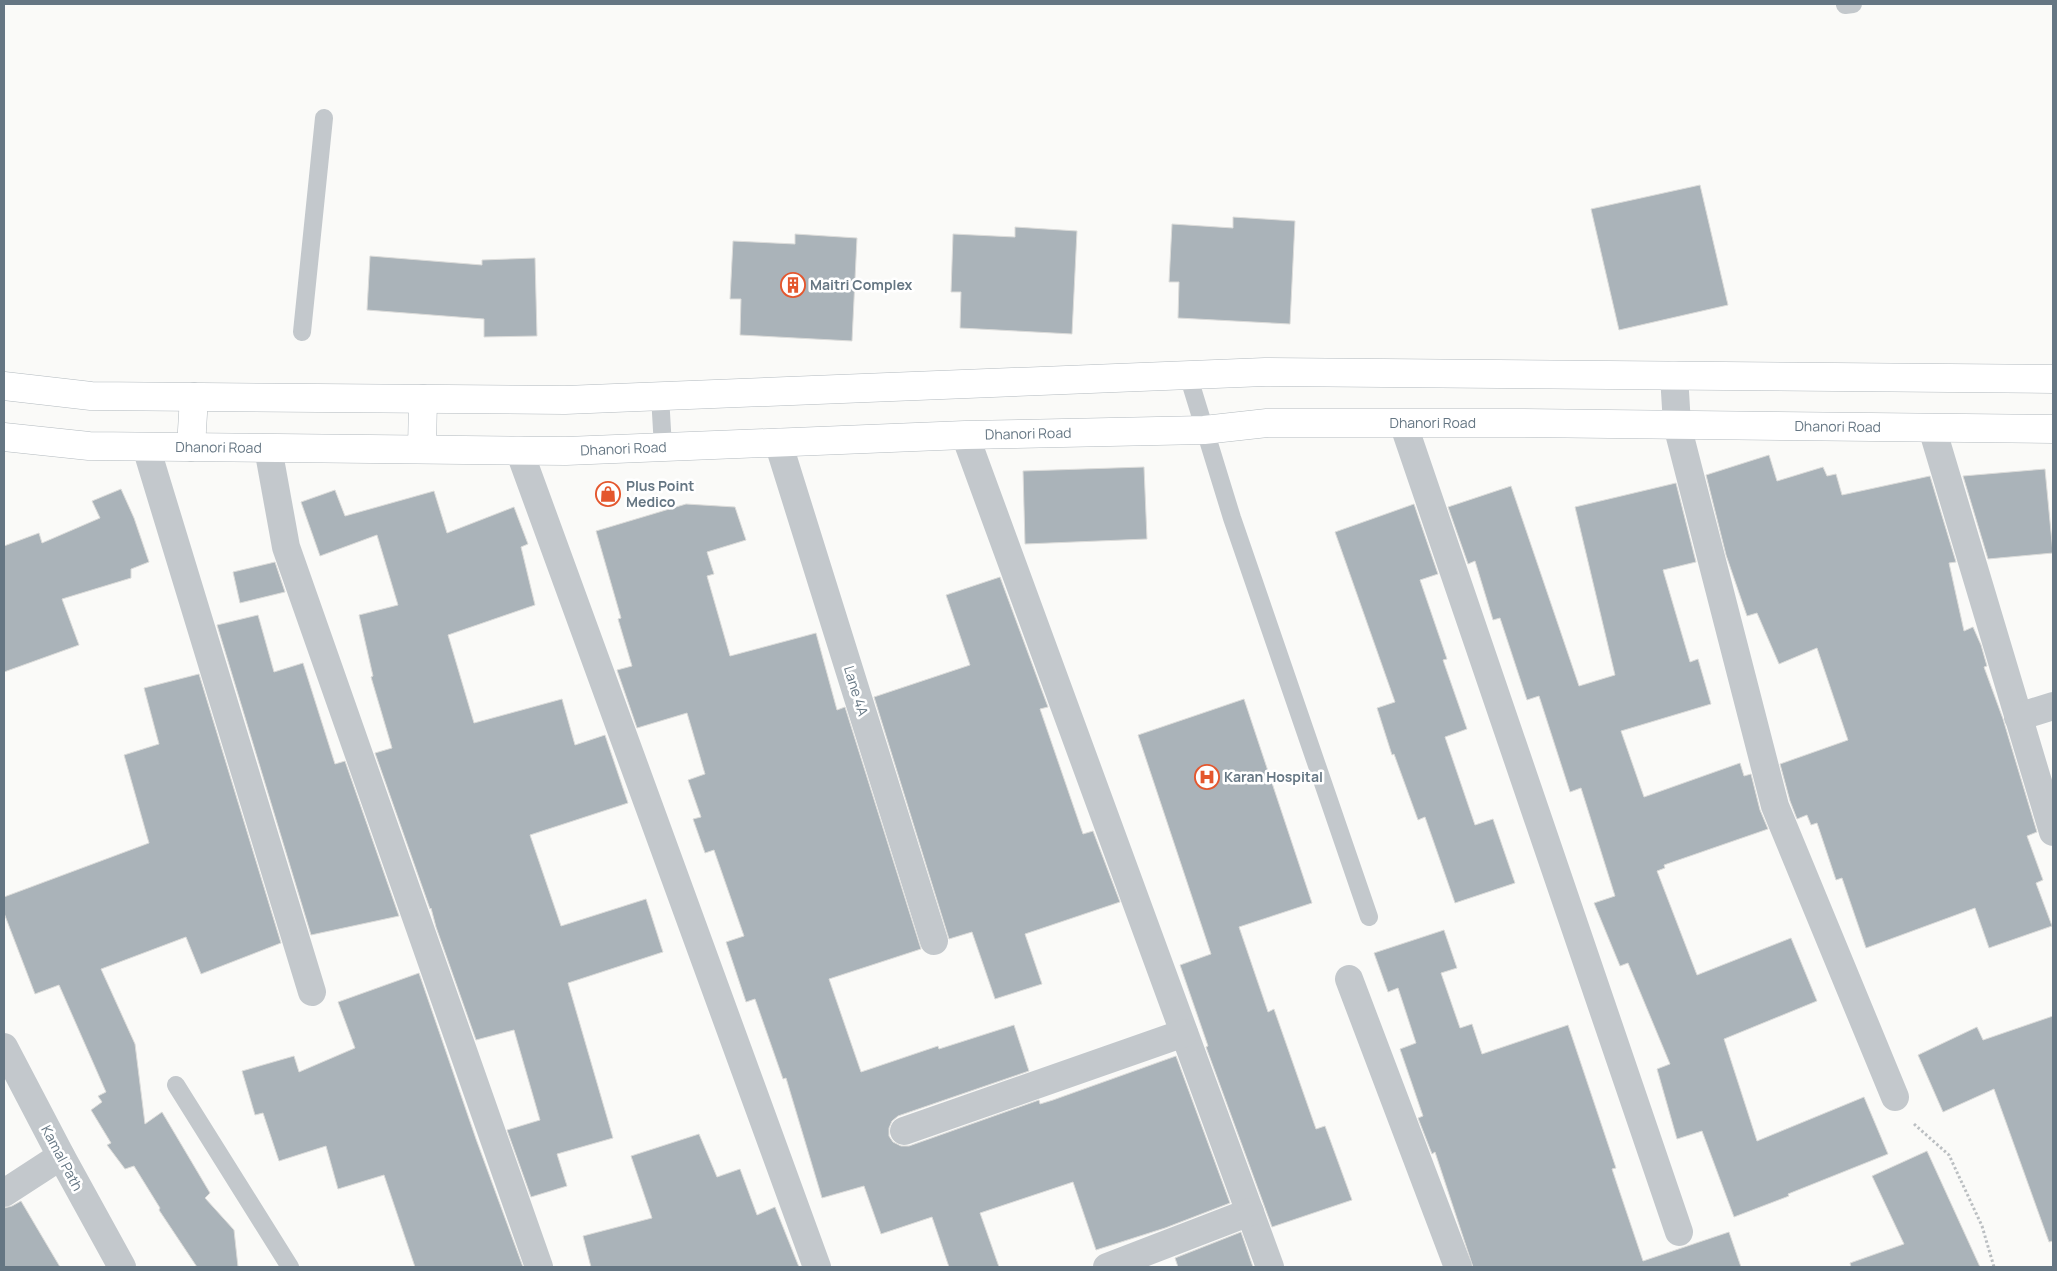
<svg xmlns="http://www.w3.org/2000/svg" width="2057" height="1271" viewBox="0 0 2057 1271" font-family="Manrope,sans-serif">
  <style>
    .building { fill: #aab3b9; stroke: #dcdcda }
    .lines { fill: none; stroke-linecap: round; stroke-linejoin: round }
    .secondary-casing { stroke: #b3babf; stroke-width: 29 }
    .path { stroke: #bbbfc2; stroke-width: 3; stroke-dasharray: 2.5 2.5; stroke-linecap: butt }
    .service { stroke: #c3c8cc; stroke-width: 18 }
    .minor { stroke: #c3c8cc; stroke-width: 28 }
    .secondary { stroke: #fff; stroke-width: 28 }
    .labels { text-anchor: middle; stroke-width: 5; stroke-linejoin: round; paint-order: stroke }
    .poi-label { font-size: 14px; font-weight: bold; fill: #657683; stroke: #fff; text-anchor: start }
    .street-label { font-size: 14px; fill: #657683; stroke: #fff }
  </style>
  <rect width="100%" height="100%" fill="#fafaf8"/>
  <g class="building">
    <path d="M1700 185 1728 305 1619 330 1591 209Z"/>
    <path d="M1233 217 1295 221 1290 324 1178 318 1179 282H1169L1172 224 1233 228Z"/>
    <path d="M1015 227 1077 231 1072 334 960 328 961 292H951L953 234 1015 237Z"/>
    <path d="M795 234 857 238 852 341 740 335 741 299H730L733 241 795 244Z"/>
    <path d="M370 256 482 265V260L535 258 537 336 484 337V319L367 310Z"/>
    <path d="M1769 455 1777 481 1823 467 1827 476 1836 474 1842 495 1930 476 1956 562 1949 563 1964 631 1973 627 1981 645 1987 666 1984 667 2003 719 2037 832 2027 836 2043 880 2036 883 2052 926 1989 948 1975 908 1866 948 1842 878 1836 880 1817 823 1811 825 1807 815 1797 819 1790 801 1780 764 1848 740 1817 648 1779 664 1757 613 1747 616 1726 555 1706 475Z"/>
    <path d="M1144 467 1147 539 1025 544 1023 471Z"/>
    <path d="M2045 469 2053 553 1988 559 1963 476Z"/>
    <path d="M1676 483 1696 562 1663 570 1690 662 1698 659 1711 704 1621 731 1644 797 1740 763 1744 776 1751 774 1760 810 1768 829 1664 865 1665 868 1657 871 1697 975 1791 938 1817 1001 1724 1039 1757 1141 1864 1097 1888 1154 1788 1194 1789 1196 1734 1217 1702 1131 1677 1139 1657 1069 1670 1064 1628 963 1620 966 1594 903 1615 896 1581 788 1570 792 1539 696 1527 700 1500 618 1493 620 1475 561 1468 564 1448 507 1511 486 1579 686 1615 675 1575 507Z"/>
    <path d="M121 489 134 518 149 562 131 569V578L62 599 79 645 4 672V546L39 533 42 543 100 518 92 501Z"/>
    <path d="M335 490 345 516 434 491 447 533 514 507 528 544 521 547 535 605 448 635 474 723 562 699 575 745 605 735 628 803 530 835 561 926 646 899 663 952 568 983 613 1138 557 1154 567 1186 531 1197 507 1130 540 1120 514 1030 476 1040 436 927 431 908 430 909 375 753 392 748 371 677 373 676 359 615 398 605 377 535 320 556 301 502Z"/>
    <path d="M686 504 735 507 746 540 707 552 714 574 707 576 730 656 816 633 837 710 845 707 921 949 829 979 861 1072 938 1046 939 1049 1014 1025 1029 1071 898 1116 892 1121 889 1128V1136L893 1142 901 1146H909L1039 1100 1040 1104 1053 1100 1176 1056 1230 1203 1165 1228 1096 1250 1073 1182 980 1213 999 1267H949L932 1217 881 1234 864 1186 822 1198 786 1078 783 1079 755 999 746 1002 726 942 744 936 714 850 705 853 693 819 701 817 688 780 705 774 687 713 637 728 617 670 632 666 618 619 621 618 596 531Z"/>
    <path d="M1414 504 1438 574 1420 580 1447 659 1443 660 1467 729 1445 737 1475 825 1493 819 1515 883 1455 903 1425 817 1418 820 1394 754 1392 755 1377 708 1395 702 1335 532Z"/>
    <path d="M275 562 285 592 240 603 233 572Z"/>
    <path d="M1000 577 1048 707 1040 709 1083 834 1093 831 1120 902 1025 934 1042 984 995 999 972 932 949 939 874 697 970 665 946 595Z"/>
    <path d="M258 615 274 672 303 663 335 764 345 761 399 916 311 935 217 625Z"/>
    <path d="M199 674 281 943 201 974 186 937 101 969 135 1044 145 1124 162 1112 210 1193 205 1198 234 1230 238 1267H197L159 1210 160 1208 134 1166 125 1169 107 1145 111 1143 91 1110 102 1102 98 1096 106 1092 59 985 35 994 4 913V897L149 843 124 755 159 744 144 688Z"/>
    <path d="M1244 699 1312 903 1239 927 1268 1012 1274 1009 1316 1129 1325 1126 1352 1200 1272 1227 1206 1047 1208 1046 1180 965 1211 954 1138 735Z"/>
    <path d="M1444 930 1457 968 1441 973 1460 1028 1472 1024 1482 1054 1568 1025 1616 1168 1612 1169 1643 1261 1729 1232 1741 1267H1473L1435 1152 1432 1154 1418 1118 1423 1116 1400 1049 1416 1043 1398 988 1388 992 1374 953Z"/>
    <path d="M419 973 476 1139 523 1267H415L384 1175 338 1189 326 1146 279 1161 263 1113 255 1115 242 1071 294 1056 299 1072 355 1048 338 1002Z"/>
    <path d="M2053 1016V1241L2049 1242 1994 1089 1943 1112 1918 1055 1977 1027 1983 1040Z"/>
    <path d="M699 1134 717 1177 740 1169 757 1215 775 1207 799 1267H591L583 1236 652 1218 631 1156Z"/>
    <path d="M1927 1151 1980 1267H1851L1850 1263 1904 1244 1872 1176Z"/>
    <path d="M21 1201 60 1267H4V1208L12 1206Z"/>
    <path d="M1241 1232 1253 1267H1178L1175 1258Z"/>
  </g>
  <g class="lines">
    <defs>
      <g id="secondary">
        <path d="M4 386 91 396 565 400 1265 372 2053 379"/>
        <path id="s1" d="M4 437 89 446 566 451 965 435 1204 430 1267 423H1516L2053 429"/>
        <path d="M191 447 194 397"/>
        <path d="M422 449 423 399"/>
      </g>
    </defs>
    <use href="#secondary" class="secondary-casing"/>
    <path class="path" d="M1914 1124 1949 1155 1982 1226 1994 1267"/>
    <g class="service">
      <path d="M1845 5 1853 4"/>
      <path d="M302 332 324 118"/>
      <path d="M1188 375 1232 518 1369 917"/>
      <path d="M660 396 663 447"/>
      <path d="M176 1085 290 1267"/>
    </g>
    <g class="minor">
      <path d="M1674 375 1677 425 1775 806 1895 1097"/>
      <path d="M1403 423 1679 1232"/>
      <path d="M1932 428 2053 832"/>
      <path d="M965 435 1270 1267"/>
      <path d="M778 442 934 941"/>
      <path d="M146 447 312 992"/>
      <path d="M268 448 286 547 539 1267"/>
      <path d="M519 450 817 1267"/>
      <path d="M2018 717 2053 706"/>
      <path d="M1349 979 1458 1267"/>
      <path d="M4 1047 61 1156 122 1267"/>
      <path d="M904 1131 1184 1033"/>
      <path d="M4 1193 61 1156"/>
      <path d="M1107 1267 1250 1212"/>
    </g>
    <use href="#secondary" class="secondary"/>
  </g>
  <defs>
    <symbol id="building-ring" viewBox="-11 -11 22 22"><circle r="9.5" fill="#fff" stroke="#e4572e" stroke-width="1.5"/><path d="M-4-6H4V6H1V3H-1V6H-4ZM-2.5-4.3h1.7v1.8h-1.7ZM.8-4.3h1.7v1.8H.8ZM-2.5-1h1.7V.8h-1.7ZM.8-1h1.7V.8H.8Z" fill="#e4572e"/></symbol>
    <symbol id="shop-ring" viewBox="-11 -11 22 22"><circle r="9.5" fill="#fff" stroke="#e4572e" stroke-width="1.5"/><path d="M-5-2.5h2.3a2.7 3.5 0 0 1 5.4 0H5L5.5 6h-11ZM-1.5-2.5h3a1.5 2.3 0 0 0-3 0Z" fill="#e4572e"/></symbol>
    <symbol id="hospital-ring" viewBox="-11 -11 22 22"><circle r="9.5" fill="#fff" stroke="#e4572e" stroke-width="1.5"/><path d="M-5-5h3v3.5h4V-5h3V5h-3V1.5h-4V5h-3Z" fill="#e4572e"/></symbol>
  </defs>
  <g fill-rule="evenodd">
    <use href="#building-ring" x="779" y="271" width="28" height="28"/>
    <use href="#shop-ring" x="594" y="480" width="28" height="28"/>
    <use href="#hospital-ring" x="1193" y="763" width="28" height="28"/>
  </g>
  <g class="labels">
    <g class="poi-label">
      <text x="810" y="290">Maitri Complex</text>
      <text x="626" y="491">Plus Point<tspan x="626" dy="16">Medico</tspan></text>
      <text x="1224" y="782">Karan Hospital</text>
    </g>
    <g class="street-label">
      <text dy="5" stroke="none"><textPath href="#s1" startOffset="1430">Dhanori Road</textPath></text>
      <text dy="5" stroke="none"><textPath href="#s1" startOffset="1835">Dhanori Road</textPath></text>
      <text dy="5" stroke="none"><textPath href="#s1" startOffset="1025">Dhanori Road</textPath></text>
      <text dy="5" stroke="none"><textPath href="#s1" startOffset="215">Dhanori Road</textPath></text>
      <text dy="5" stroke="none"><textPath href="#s1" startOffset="620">Dhanori Road</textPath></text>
      <text transform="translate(856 691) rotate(73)" y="5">Lane 4A</text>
      <text transform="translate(62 1158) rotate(62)" y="5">Kamal Path</text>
    </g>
  </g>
  <rect width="2057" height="1271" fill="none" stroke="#657683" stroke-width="10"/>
</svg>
